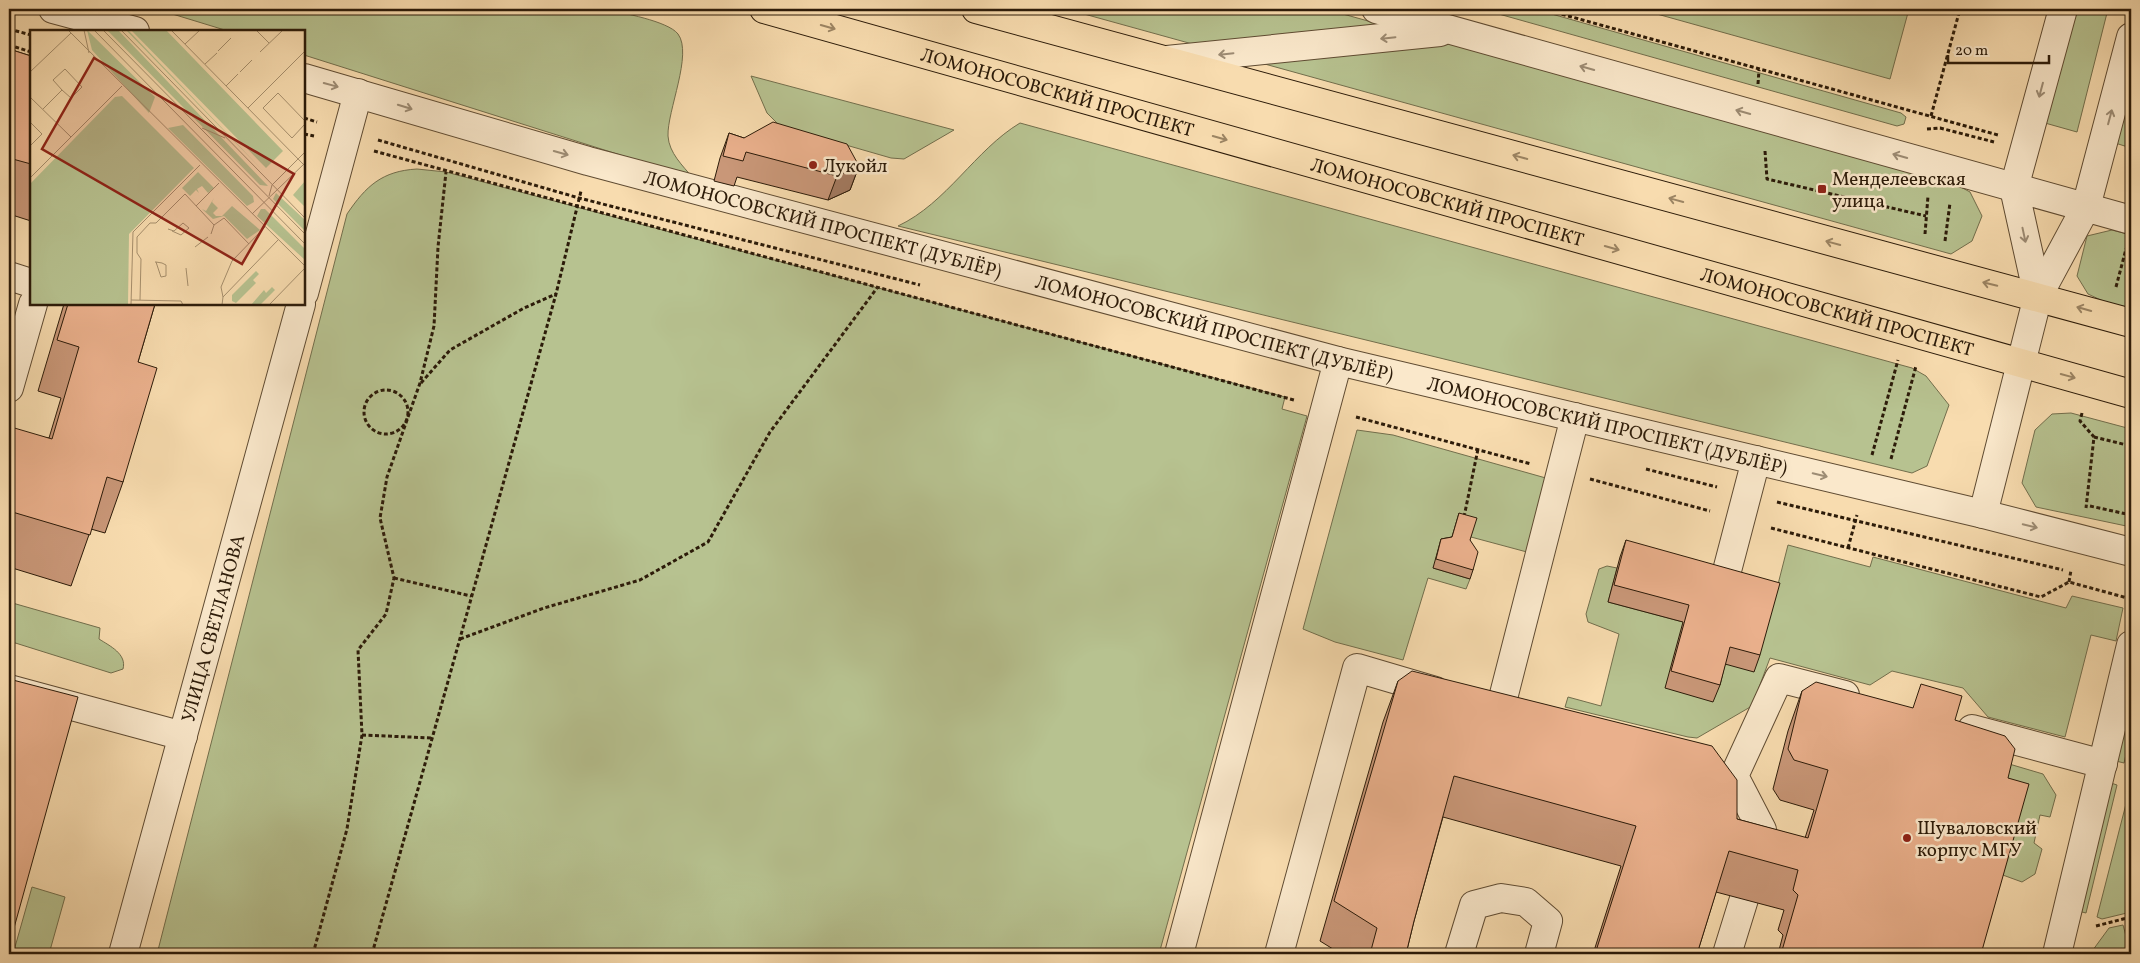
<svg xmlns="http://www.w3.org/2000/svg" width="2140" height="963" viewBox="0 0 2140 963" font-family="Vollkorn,serif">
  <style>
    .green { fill: #b7c290; stroke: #726e4c }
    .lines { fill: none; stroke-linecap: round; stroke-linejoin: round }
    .minor-casing { stroke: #5f4b32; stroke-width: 30 }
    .major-casing { stroke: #2c1b09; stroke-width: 30 }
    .path { stroke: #2c1b09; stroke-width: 3; stroke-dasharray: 4 2.5; stroke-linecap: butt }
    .minor { stroke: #fae8cb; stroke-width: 28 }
    .major { stroke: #f8dcaf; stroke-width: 28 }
    .wall { fill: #c99778; stroke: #2c1b09 }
    .shaded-wall { fill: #a47b62; stroke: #2c1b09 }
    .building { fill: #eab08c; stroke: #2c1b09 }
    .oneway { stroke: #9c8564 }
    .oneway2 { stroke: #9d8c74 }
    .poi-dot { fill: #8f2418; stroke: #fae8cb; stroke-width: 2 }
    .labels { text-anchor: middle; stroke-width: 5; stroke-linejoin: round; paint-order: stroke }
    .street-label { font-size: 19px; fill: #2c1b09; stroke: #fae8cb }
    .poi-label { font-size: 19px; fill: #2c1b09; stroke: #fae8cb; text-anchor: start }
    .inset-road { fill: none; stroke: #a68f6d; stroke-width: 1 }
    .view { fill: #8f2418; fill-opacity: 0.15; stroke: #8f2418; stroke-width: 2.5 }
    .inset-edge { fill: none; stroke: #2c1b09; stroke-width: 2.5 }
  </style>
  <rect width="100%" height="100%" fill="#f8dcaf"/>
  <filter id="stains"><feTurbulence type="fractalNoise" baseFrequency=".004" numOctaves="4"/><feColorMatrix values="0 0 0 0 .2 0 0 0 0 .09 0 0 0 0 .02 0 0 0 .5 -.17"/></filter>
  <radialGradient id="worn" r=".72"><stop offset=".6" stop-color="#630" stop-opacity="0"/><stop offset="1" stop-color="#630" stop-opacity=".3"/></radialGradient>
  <g class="green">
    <path d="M156 9H605C622 13 668 21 678 34 693 54 667 111 668 136 669 153 683 166 693 178L304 55V31H228Z"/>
    <path d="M1066 9H1325L1957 185 1970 192 1982 216 1972 241 1951 254Z"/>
    <path d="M1481 9H1534L1901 113 1906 117 1904 124 1897 126Z"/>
    <path d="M1639 9H1909L1890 79Z"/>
    <path d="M2077 9H2108L2077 132 2045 123Z"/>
    <path d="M751 76 954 130 904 159 891 158 780 126 767 113Z"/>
    <path d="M2131 76V148L2112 142Z"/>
    <path d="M1020 123 1912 368 1926 376 1949 405 1927 466 1912 473 898 226C947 203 975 150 1020 123Z"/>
    <path d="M417 169 446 172 1285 397 1282 409 1307 416 1159 954H157L347 214C366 186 382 171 417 169Z"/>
    <path d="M2112 230 2131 235V309L2103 301 2088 294 2077 276 2087 236Z"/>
    <path d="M2071 413 2131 429V527L2036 507 2022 483 2035 430 2052 414Z"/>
    <path d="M1357 430 1393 435 1560 482 1538 555 1471 537 1449 546 1433 568 1470 579 1466 589 1428 578 1403 660 1335 642 1303 629Z"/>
    <path d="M1788 545 1870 567 1873 557 2066 608 2072 596 2123 608 2116 641 2091 635 2065 737 1988 717 1963 688 1892 671 1870 685 1770 658 1752 706 1697 738 1688 737 1565 707 1568 697 1601 706 1619 634 1588 622 1586 614 1599 569 1607 566 1617 568 1608 602 1683 622 1724 664 1774 600Z"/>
    <path d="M9 602 100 628 99 639C110 646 127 654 123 669L111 673 9 641Z"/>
    <path d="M2131 686V733L2124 763 2112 760Z"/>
    <path d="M1945 745 2043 774 2056 795 2050 817 2040 815 2034 843 2042 849 2035 874 2022 882 2000 874Z"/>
    <path d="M2108 782 2117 785 2086 913 2078 911Z"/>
    <path d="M2127 800 2126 843 2131 850V912L2102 919 2097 917Z"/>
    <path d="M32 887 65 897 49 954H13Z"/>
    <path d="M2123 925 2126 936H2131V954H2090L2109 928Z"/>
  </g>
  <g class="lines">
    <defs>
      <g id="minor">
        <path d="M53 9 135 31"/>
        <path d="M1376 9 2131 220"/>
        <path d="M1167 60 1440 32"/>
        <path id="s1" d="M304 78 588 161 1338 361 1983 514 2131 552"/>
        <path d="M9 276 31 283"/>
        <path d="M304 293 358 93"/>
        <path d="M2038 296 2014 188 2063 9"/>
        <path d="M9 388 33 304"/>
        <path d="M1983 514 2038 296 2086 207 2131 37"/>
        <path d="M1723 586 1756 460"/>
        <path d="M9 689 183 736"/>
        <path d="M1500 710 1575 417"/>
        <path d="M1972 729 2103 764"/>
        <path d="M1754 861 1762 830 1734 776 1779 678 1845 695"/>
        <path id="s2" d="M123 954 301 304"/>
        <path d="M1179 954 1338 361"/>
        <path d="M1279 954 1357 668 1435 691"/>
        <path d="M1459 954 1474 905 1501 898 1526 902 1548 921 1539 954"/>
        <path d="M1727 954 1744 899"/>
        <path d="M2057 954 2131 645"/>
      </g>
      <g id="major">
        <path id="s3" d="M764 9 2131 394"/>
        <path d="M976 9 2131 323"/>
      </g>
    </defs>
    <use href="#minor" class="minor-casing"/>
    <use href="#major" class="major-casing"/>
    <g class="path">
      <path d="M1543 9 1998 135"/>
      <path d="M9 29 31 35"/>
      <path d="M9 45 31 52"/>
      <path d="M1758 84 1759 70"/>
      <path d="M1931 116 1960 9"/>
      <path d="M304 118 317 122"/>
      <path d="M1927 129 1940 128 1994 142"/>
      <path d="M304 134 314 136"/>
      <path d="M378 140 579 198 920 285"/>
      <path d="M374 151 1294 400"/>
      <path d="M1765 151 1767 179 1926 216"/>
      <path d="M1925 234 1928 196"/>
      <path d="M1945 241 1950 203"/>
      <path d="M2116 287 2126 249"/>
      <path d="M421 383 450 350 524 308 556 294"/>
      <circle cx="386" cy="412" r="22"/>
      <path d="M2082 413 2080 421 2094 437 2086 508"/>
      <path d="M1356 417 1531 464"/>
      <path d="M2094 437 2131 446"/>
      <path d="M1872 455 1898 360"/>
      <path d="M1891 459 1916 366"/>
      <path d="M1646 469 1717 487"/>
      <path d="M1590 479 1710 511"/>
      <path d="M1777 502 2063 570"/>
      <path d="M2090 506 2131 515"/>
      <path d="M1464 517 1478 449"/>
      <path d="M1771 528 2041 597 2069 582 2131 599"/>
      <path d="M1848 548 1857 515"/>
      <path d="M394 578 471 596"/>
      <path d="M2069 582 2071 570"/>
      <path d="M460 639 544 608 640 580 708 542 770 432 877 288"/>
      <path d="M362 735 432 738"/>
      <path d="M2096 926 2131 917"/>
      <path d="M313 954 347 829 362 735 358 650 386 614 394 578 380 518 387 477 420 383 434 326 438 247 446 172"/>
      <path d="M372 954 556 294 581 191"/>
    </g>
    <use href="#minor" class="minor"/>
    <use href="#major" class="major"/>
  </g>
  <g class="wall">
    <path d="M9 49 31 56V221L9 214Z"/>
    <path d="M729 133 744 138 859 166 850 190 828 200 737 177 734 186 714 181 720 158Z"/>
    <path d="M64 304H155L138 362 123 482 105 533 91 529 71 586 9 567V433L49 438 61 398 38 391Z"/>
    <path d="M1459 513 1470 540 1473 570 1470 579 1433 568 1441 539 1452 537Z"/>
    <path d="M1626 540 1760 655 1754 672 1725 664 1720 685 1713 702 1665 688 1683 622 1608 602 1620 557Z"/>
    <path d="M1398 681 1737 819 1805 838 1814 810 1780 800 1773 789 1788 731 1802 691 1955 720 2008 778 1981 954H1778L1783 935 1778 930 1784 910 1716 892 1697 954H1593L1621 866 1443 817 1414 921 1406 954H1341L1320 941 1383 722Z"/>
  </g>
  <path class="shaded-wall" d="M859 166 850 190 828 200 837 176Z"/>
  <g class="building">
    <path d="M9 49 31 56V164L9 158Z"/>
    <path d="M773 122 847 144 859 166 837 176 746 152 743 161 723 156 729 133 744 138Z"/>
    <path d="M68 304H155L138 362 157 368 123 482 107 477 90 535 9 511V434L11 427 52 439 79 347 57 340Z"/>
    <path d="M1459 513 1477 518 1470 540 1478 552 1473 570 1436 559 1441 539 1452 537Z"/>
    <path d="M1626 540 1780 583 1760 655 1730 647 1720 685 1671 671 1689 605 1614 585Z"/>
    <path d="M1412 671 1712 746 1737 780V819L1808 838 1828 770 1794 760 1788 749 1802 691 1816 682 1913 708 1921 684 1962 696 1955 720 2005 736 2015 749 2008 778 2029 784 1981 954H1781L1798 895 1793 890 1798 870 1729 851 1697 954H1595L1636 826 1454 776 1414 921 1406 954H1370L1377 928 1334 901 1398 681Z"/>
    <path d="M9 679 78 697 9 946Z"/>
  </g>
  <defs><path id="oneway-shaft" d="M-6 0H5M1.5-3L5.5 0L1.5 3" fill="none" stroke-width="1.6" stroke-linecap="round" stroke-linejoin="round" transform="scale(1.25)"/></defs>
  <g class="oneway">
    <use href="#oneway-shaft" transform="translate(828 27) rotate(16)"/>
    <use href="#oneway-shaft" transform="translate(1220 138) rotate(16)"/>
    <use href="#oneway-shaft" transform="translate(1520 157) rotate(-165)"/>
    <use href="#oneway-shaft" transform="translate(1676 200) rotate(-165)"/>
    <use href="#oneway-shaft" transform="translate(1833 243) rotate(-165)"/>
    <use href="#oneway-shaft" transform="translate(1612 248) rotate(16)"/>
    <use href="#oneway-shaft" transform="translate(1990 284) rotate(-166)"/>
    <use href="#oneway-shaft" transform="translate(2084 309) rotate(-164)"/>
    <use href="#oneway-shaft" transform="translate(2068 376) rotate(15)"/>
  </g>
  <g class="oneway2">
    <use href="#oneway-shaft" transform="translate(1388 38) rotate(174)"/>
    <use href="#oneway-shaft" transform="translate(1226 54) rotate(174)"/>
    <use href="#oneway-shaft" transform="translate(1587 68) rotate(-164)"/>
    <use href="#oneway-shaft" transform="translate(331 85) rotate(15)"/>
    <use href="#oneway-shaft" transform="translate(2041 90) rotate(105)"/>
    <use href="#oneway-shaft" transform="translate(405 107) rotate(17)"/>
    <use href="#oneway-shaft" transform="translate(1743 112) rotate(-164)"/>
    <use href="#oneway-shaft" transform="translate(2110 117) rotate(-75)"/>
    <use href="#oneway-shaft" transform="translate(561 153) rotate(16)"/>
    <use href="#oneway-shaft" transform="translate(1900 156) rotate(-164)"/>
    <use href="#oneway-shaft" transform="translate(2024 235) rotate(78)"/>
    <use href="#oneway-shaft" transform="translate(1820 475) rotate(13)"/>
    <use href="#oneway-shaft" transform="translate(2030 526) rotate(14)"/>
  </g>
  <g class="poi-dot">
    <circle cx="813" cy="165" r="5"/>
    <rect x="1817" y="184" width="10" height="10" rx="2.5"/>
    <circle cx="1907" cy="838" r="5"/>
  </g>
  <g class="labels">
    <g class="street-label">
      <text dy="7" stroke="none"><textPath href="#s3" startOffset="305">ЛОМОНОСОВСКИЙ ПРОСПЕКТ</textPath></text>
      <text dy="7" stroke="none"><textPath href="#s3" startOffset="710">ЛОМОНОСОВСКИЙ ПРОСПЕКТ</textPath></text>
      <text dy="7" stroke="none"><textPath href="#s1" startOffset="539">ЛОМОНОСОВСКИЙ ПРОСПЕКТ (ДУБЛЁР)</textPath></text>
      <text dy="7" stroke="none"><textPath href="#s3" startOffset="1115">ЛОМОНОСОВСКИЙ ПРОСПЕКТ</textPath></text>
      <text dy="7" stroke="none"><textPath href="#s1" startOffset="944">ЛОМОНОСОВСКИЙ ПРОСПЕКТ (ДУБЛЁР)</textPath></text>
      <text dy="7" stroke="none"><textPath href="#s1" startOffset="1349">ЛОМОНОСОВСКИЙ ПРОСПЕКТ (ДУБЛЁР)</textPath></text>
      <text dy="7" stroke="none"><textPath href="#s2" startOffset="338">УЛИЦА СВЕТЛАНОВА</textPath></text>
    </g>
    <g class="poi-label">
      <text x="823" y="172">Лукойл</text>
      <text x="1832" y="185">Менделеевская<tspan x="1832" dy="22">улица</tspan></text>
      <text x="1917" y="834">Шуваловский<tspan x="1917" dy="22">корпус МГУ</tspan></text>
    </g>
  </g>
  <g transform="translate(30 30)">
    <rect width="275" height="275" fill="#f8dcaf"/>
    <path d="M57 0 125 67 119 83 62 20ZM77 0H88L238 156 230 155ZM96 0H98L235 143ZM101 0H136L253 121 236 138ZM92 66 164 138 99 204 98 275H0V154L85 67ZM153 95 223 166 224 172 217 176 138 98ZM168 142 184 158 178 163 172 156 167 159 169 163 166 160 160 166 152 158ZM275 151V177L263 165ZM246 163 275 190V201L243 169ZM184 168 182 172 188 178 183 183 186 186H192L202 176 230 200 217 209 194 186 183 189 172 179 176 181ZM231 179H235L275 219V230L227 186ZM226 241 229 244 223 250 226 253 206 273 202 271V265ZM242 257 245 260 230 275H221L234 260 236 263Z" fill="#b7c290"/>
    <path class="inset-road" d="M38 0 275 236M54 0 59 23M64 0 275 214M73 0 275 204M91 0 275 188M141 0 275 136M226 0 239 13M155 14 170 0M188 21 201 8M230 22 253 0M175 34 187 23M0 42 41 3M210 42 222 30M196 56 208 44M0 67 41 107M218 78 275 21M13 79 32 60 23 50 35 39 52 57 41 68 32 60M275 91 248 63 233 78 262 108 275 94M0 92 12 104 0 116M172 98 195 108M0 148 92 56M239 166 242 155 275 122M166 176 189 153M222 184 275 133M138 199 144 201 153 193 159 198 151 205 142 201M181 204 184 195 194 188 219 214M165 217 178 207M125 232H126L132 233 136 235V246L131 247 126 232M156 238 158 256M193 267 191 257 202 231 235 197M101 270 151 271 153 275M110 270 111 229 107 223V207L120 193H126L155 164 184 195M101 275 103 202 170 135M192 275 193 267 248 210M239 275 275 238"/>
    <path class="view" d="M64 28 264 144 212 234 12 119Z"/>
    <rect width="275" height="275" class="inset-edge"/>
  </g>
  <rect width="2140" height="963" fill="none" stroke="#f8dcaf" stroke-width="30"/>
  <rect x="10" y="10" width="2120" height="943" fill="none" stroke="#2c1b09" stroke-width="2.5"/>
  <rect x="15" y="15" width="2110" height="933" fill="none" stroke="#2c1b09"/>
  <path d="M1948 55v8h101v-8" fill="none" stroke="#2c1b09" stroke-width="2.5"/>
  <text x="1955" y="55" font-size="15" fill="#2c1b09" stroke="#fae8cb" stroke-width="4" paint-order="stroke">20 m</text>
  <rect width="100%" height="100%" filter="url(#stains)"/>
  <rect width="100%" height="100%" fill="url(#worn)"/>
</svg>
